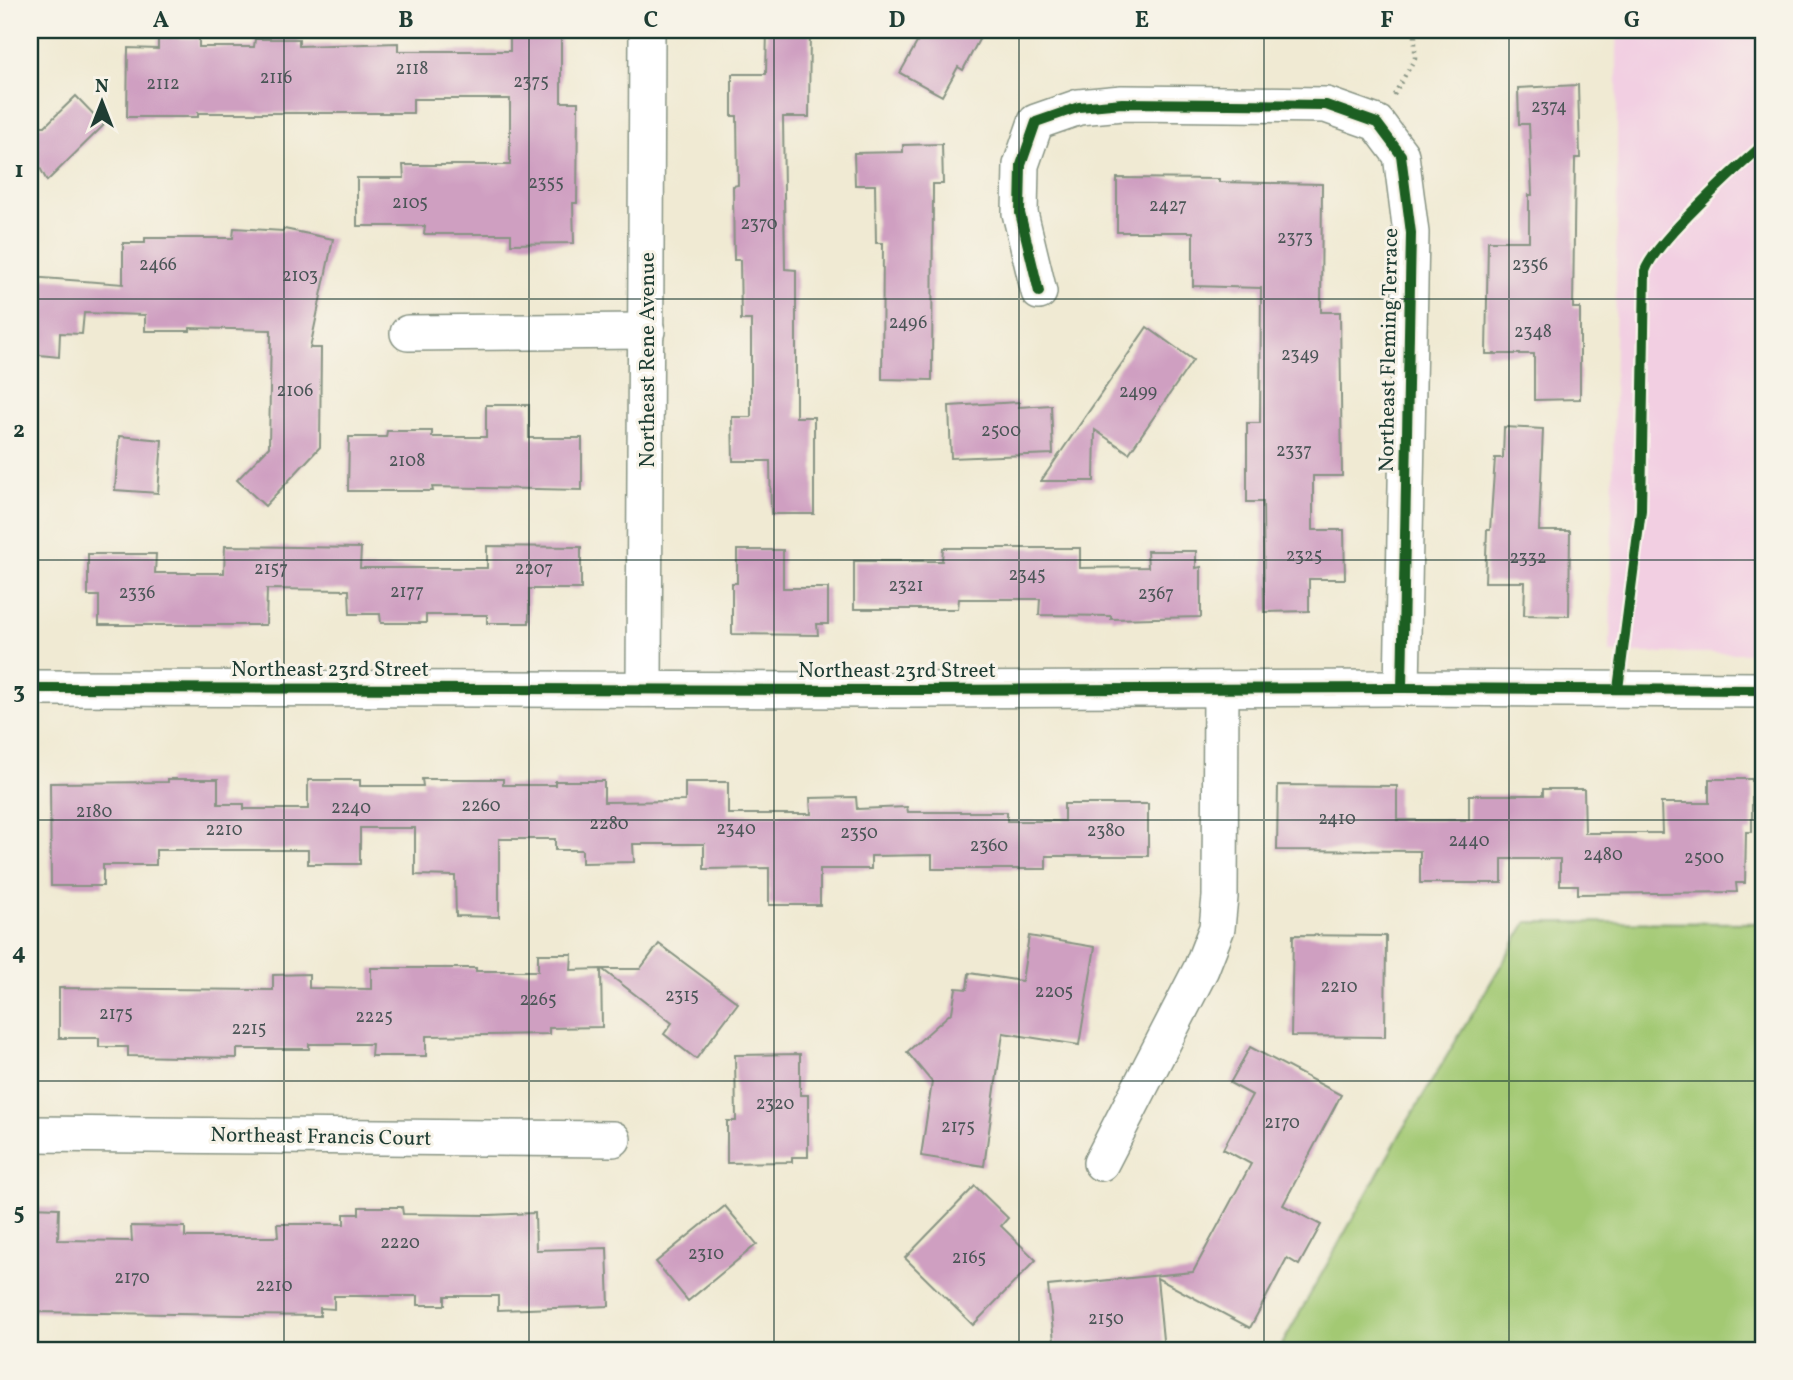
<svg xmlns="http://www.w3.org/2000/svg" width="1793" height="1380" viewBox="0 0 1793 1380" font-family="Vollkorn,serif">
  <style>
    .built { fill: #f2cfe2 }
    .green { fill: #a3c973; stroke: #618354; stroke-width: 2 }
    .forest { fill: #82ad65; stroke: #50754c; stroke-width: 2 }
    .building { fill: #cf9fc1 }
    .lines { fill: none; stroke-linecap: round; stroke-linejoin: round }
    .minor-casing { stroke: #889484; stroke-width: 38 }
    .path { stroke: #889484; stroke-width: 4.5; stroke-dasharray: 2 5; stroke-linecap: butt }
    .minor { stroke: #fff; stroke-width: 35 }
    .cycleway-casing { stroke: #f7f3e8; stroke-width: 15 }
    .cycleway { stroke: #1b5e20; stroke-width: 10 }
    .grid { fill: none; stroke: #1f3d34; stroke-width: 2; stroke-opacity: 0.55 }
    .labels { text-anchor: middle; stroke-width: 6; stroke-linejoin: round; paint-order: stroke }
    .number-label { font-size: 18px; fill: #4b5657 }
    .street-label { font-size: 21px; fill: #1f3d34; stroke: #f7f3e8 }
    .neatline { fill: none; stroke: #1f3d34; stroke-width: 2.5 }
    .grid-label { font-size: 23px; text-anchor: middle; font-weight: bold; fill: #1f3d34 }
  </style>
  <rect width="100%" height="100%" fill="#f7f3e8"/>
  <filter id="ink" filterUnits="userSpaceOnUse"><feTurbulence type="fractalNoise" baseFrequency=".0143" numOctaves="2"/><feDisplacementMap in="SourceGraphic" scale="14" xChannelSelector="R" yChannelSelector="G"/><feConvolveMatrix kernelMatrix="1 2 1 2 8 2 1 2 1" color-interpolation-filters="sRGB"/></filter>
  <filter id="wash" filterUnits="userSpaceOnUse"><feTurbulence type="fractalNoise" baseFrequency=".00686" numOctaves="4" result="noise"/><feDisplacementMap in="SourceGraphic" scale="28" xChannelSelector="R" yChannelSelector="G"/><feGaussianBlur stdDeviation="1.57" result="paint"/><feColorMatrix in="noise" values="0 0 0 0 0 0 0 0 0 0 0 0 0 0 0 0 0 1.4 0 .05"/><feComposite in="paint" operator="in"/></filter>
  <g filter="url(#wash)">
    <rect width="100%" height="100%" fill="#f0ead3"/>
    <path class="built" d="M1617 30H1763V653H1610L1617 218Z"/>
    <path class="green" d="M1527 922 1763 923V1350H1279L1402 1131Z"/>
    <path class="forest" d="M1684 1346 1756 1348 1757 1350H1682Z"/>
    <g id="blocks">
      <g class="building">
        <path d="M767 30H810L809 117H783L785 269 796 270V417H814V514H771L770 461H733L732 417H751V320H741L740 260H734L733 186 738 185 737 116H732V74H766Z"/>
        <path d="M924 30H984L963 70 958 67 942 96 900 73Z"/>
        <path d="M510 33H561V102H578L577 203H573L574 243 511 244V234H424L425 226H357V178H404L403 165H510V99H413V113H198V117H127L128 48 158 49V38H199V47H254L255 39H299V46L398 43V51H510Z"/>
        <path d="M1578 85 1580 158H1575L1573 308H1580V399L1534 400V354H1486L1488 241H1529V195H1532L1529 124H1519L1518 88Z"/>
        <path d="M76 96 104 125 47 181 38 164H30V126H45Z"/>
        <path d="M942 144 943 184H933L932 380 882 379 883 243H876L875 185H855L854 153 903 152V145Z"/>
        <path d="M1117 178 1219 179V182L1322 184 1321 312H1340L1342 476H1313V530H1344L1345 579H1309V611L1264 612 1263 502H1247V423H1260L1261 288 1193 286V232H1117Z"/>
        <path d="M234 228 283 231 284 229 333 239 310 348H321L320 447 265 506 237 480 269 447 271 330 190 328V331H145V315L84 313 82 334 60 333 59 357 30 354V277L123 284V243H145V238H233Z"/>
        <path d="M1147 327 1193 360 1129 453 1095 430 1094 481H1041Z"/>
        <path d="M1019 402V407L1051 405 1053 454 951 458 949 406Z"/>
        <path d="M486 405H529V438H582V490L432 487 433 491H348L349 437H386L387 431H432V437H486Z"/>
        <path d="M1504 427 1543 429 1539 531H1570L1569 616 1524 615 1525 582H1485L1487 530H1490L1495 458H1503Z"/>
        <path d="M119 436 162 440 158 493 115 490Z"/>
        <path d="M225 546 361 548 360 568H487V546L581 547V589H529V623H487V615H426V623H381L380 614H350L349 590 267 589 266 625H99V596H88V554H156L155 573H224Z"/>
        <path d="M943 548H1080V568L1148 567 1147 551H1196V568L1201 567V617L1111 619V616L1039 615 1040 599H959L958 609H854V561H942Z"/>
        <path d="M737 550H783V588H828V624H817L818 635 732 634V583H737Z"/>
        <path d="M168 779H218V804H244V809H308V780H360V786H423L422 779H503V785H555V781H604V802L685 801V782H728V814H811L810 798 856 797 857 809 907 807 908 812H1007V821H1064V804H1148V856H1046V869H932V855L871 856V869H820V905H769V868L704 869V844H633L634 862 582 863V850H555V839H499V917L456 916 455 876 415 875V828H360V864H308V850H156V865H103V886H51L50 783 168 782Z"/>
        <path d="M1709 779H1752V832H1746L1745 883H1736L1737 892 1578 894V885H1560V859H1502V883H1420V851L1277 850 1278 785 1397 786V820H1469V795H1543V789H1584L1585 833H1662L1661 803H1709Z"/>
        <path d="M1293 935 1386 936 1385 1037 1291 1036Z"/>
        <path d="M1029 936 1095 947 1079 1045 1003 1033 984 1166 921 1156 932 1082 907 1052 952 1012 956 988 967 989 969 973 1022 981Z"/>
        <path d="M659 944 738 1003 696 1059 664 1034 672 1023 602 969H640Z"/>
        <path d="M538 954H572L571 970 601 969 602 1027 549 1028V1034L426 1036V1056H371L372 1044H309V1049H237V1058L128 1056V1047H99V1038H59V988L273 990V975L309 974V988L371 989V968H476V971H538Z"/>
        <path d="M1250 1047 1341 1095 1283 1205 1321 1225 1299 1265 1287 1258 1250 1328 1157 1278 1164 1350H1055L1048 1286 1193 1272 1251 1164 1223 1149 1252 1095 1230 1083Z"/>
        <path d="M800 1054V1095H808V1157H792V1162L727 1163V1121H736L735 1055Z"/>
        <path d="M975 1186 1008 1218 1001 1226 1036 1260 973 1325 905 1258Z"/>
        <path d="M725 1206 757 1244 688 1301 656 1262Z"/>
        <path d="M30 1207 59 1208 58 1240 132 1241 131 1226 185 1227V1237H278L277 1224H344V1214H359V1207H402L403 1214 489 1215 535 1213 536 1250 607 1248 609 1306 498 1310V1296H445V1305H418V1296H334V1309L320 1308V1316L30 1312Z"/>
      </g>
    </g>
  </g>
  <g filter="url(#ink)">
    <use href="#blocks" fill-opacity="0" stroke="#889484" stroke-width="2"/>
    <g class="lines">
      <defs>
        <g id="minor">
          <path d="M1039 292 1020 213 1021 165 1036 122 1079 107 1122 103 1326 105 1377 123 1401 155 1411 233 1402 688"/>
          <path d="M408 333 647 331"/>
          <path d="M30 688 914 690 1402 688 1763 690"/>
          <path d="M644 689 647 30"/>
          <path d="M30 1134 613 1139"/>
          <path d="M1101 1163 1201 969 1217 928 1220 897 1221 689"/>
        </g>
      </defs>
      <use href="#minor" class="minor-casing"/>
      <path class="path" d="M1394 95 1415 58V30"/>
      <use href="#minor" class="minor"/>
      <defs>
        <g id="cycleway">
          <path d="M1039 292 1020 213 1021 165 1036 122 1079 107 1122 103 1326 105 1377 123 1401 155 1411 233 1402 688"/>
          <path d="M30 688 914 690 1402 688 1763 690"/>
          <path d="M1618 689 1641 510 1645 271C1655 242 1737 168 1763 145"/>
        </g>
      </defs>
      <use href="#cycleway" class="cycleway-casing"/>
      <use href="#cycleway" class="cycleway"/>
    </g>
  </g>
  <path class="grid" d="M284 30V1350M529 30V1350M774 30V1350M1019 30V1350M1264 30V1350M1509 30V1350M30 299H1763M30 560H1763M30 820H1763M30 1081H1763"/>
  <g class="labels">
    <g class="number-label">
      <text x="412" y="74">2118</text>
      <text x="276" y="83">2116</text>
      <text x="531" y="87">2375</text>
      <text x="163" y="89">2112</text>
      <text x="1549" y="112">2374</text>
      <text x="546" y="188">2355</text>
      <text x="410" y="208">2105</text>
      <text x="1168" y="211">2427</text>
      <text x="759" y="229">2370</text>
      <text x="1295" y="243">2373</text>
      <text x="158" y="270">2466</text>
      <text x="1530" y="270">2356</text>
      <text x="300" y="281">2103</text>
      <text x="908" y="328">2496</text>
      <text x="1533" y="337">2348</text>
      <text x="1300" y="360">2349</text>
      <text x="295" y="396">2106</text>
      <text x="1138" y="397">2499</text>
      <text x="1001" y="436">2500</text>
      <text x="1294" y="456">2337</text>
      <text x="407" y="466">2108</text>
      <text x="1304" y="561">2325</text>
      <text x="1528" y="563">2332</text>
      <text x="271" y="574">2157</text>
      <text x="534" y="574">2207</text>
      <text x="1027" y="580">2345</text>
      <text x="906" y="591">2321</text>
      <text x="407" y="597">2177</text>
      <text x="137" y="598">2336</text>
      <text x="1156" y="599">2367</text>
      <text x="481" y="811">2260</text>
      <text x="351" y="813">2240</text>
      <text x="94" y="817">2180</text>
      <text x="1337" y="824">2410</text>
      <text x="609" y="829">2280</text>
      <text x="736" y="834">2340</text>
      <text x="224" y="835">2210</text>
      <text x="1106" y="836">2380</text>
      <text x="859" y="838">2350</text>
      <text x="1469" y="846">2440</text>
      <text x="989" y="851">2360</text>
      <text x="1603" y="860">2480</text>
      <text x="1704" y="863">2500</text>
      <text x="1339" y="992">2210</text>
      <text x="1054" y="997">2205</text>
      <text x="682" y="1001">2315</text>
      <text x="538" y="1005">2265</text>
      <text x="116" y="1019">2175</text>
      <text x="374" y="1022">2225</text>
      <text x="249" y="1034">2215</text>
      <text x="775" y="1109">2320</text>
      <text x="1282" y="1128">2170</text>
      <text x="958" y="1132">2175</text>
      <text x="400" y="1248">2220</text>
      <text x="706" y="1259">2310</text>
      <text x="969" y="1263">2165</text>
      <text x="132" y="1283">2170</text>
      <text x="274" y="1291">2210</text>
      <text x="1106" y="1324">2150</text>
    </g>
    <g class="street-label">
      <text transform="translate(1388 350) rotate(-89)" y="7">Northeast Fleming Terrace</text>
      <text transform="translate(647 360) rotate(-90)" y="7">Northeast Rene Avenue</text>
      <text x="330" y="676">Northeast 23rd Street</text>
      <text x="897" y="677">Northeast 23rd Street</text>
      <text transform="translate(321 1136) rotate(1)" y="7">Northeast Francis Court</text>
    </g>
  </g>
  <rect width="1793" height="1380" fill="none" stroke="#f7f3e8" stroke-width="77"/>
  <g transform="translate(102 102)" stroke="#f7f3e8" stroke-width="5" paint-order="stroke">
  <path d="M0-5L12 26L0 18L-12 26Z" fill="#1f3d34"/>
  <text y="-10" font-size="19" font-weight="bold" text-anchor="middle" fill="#1f3d34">N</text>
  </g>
  <rect x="38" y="38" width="1717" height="1304" class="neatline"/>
  <g class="grid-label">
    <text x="161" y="27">A</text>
    <text x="406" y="27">B</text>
    <text x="651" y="27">C</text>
    <text x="897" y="27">D</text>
    <text x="1142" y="27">E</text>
    <text x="1387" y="27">F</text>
    <text x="1632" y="27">G</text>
    <text x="19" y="177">1</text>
    <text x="19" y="437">2</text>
    <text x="19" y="698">3</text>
    <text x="19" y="959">4</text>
    <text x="19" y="1219">5</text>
  </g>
</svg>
